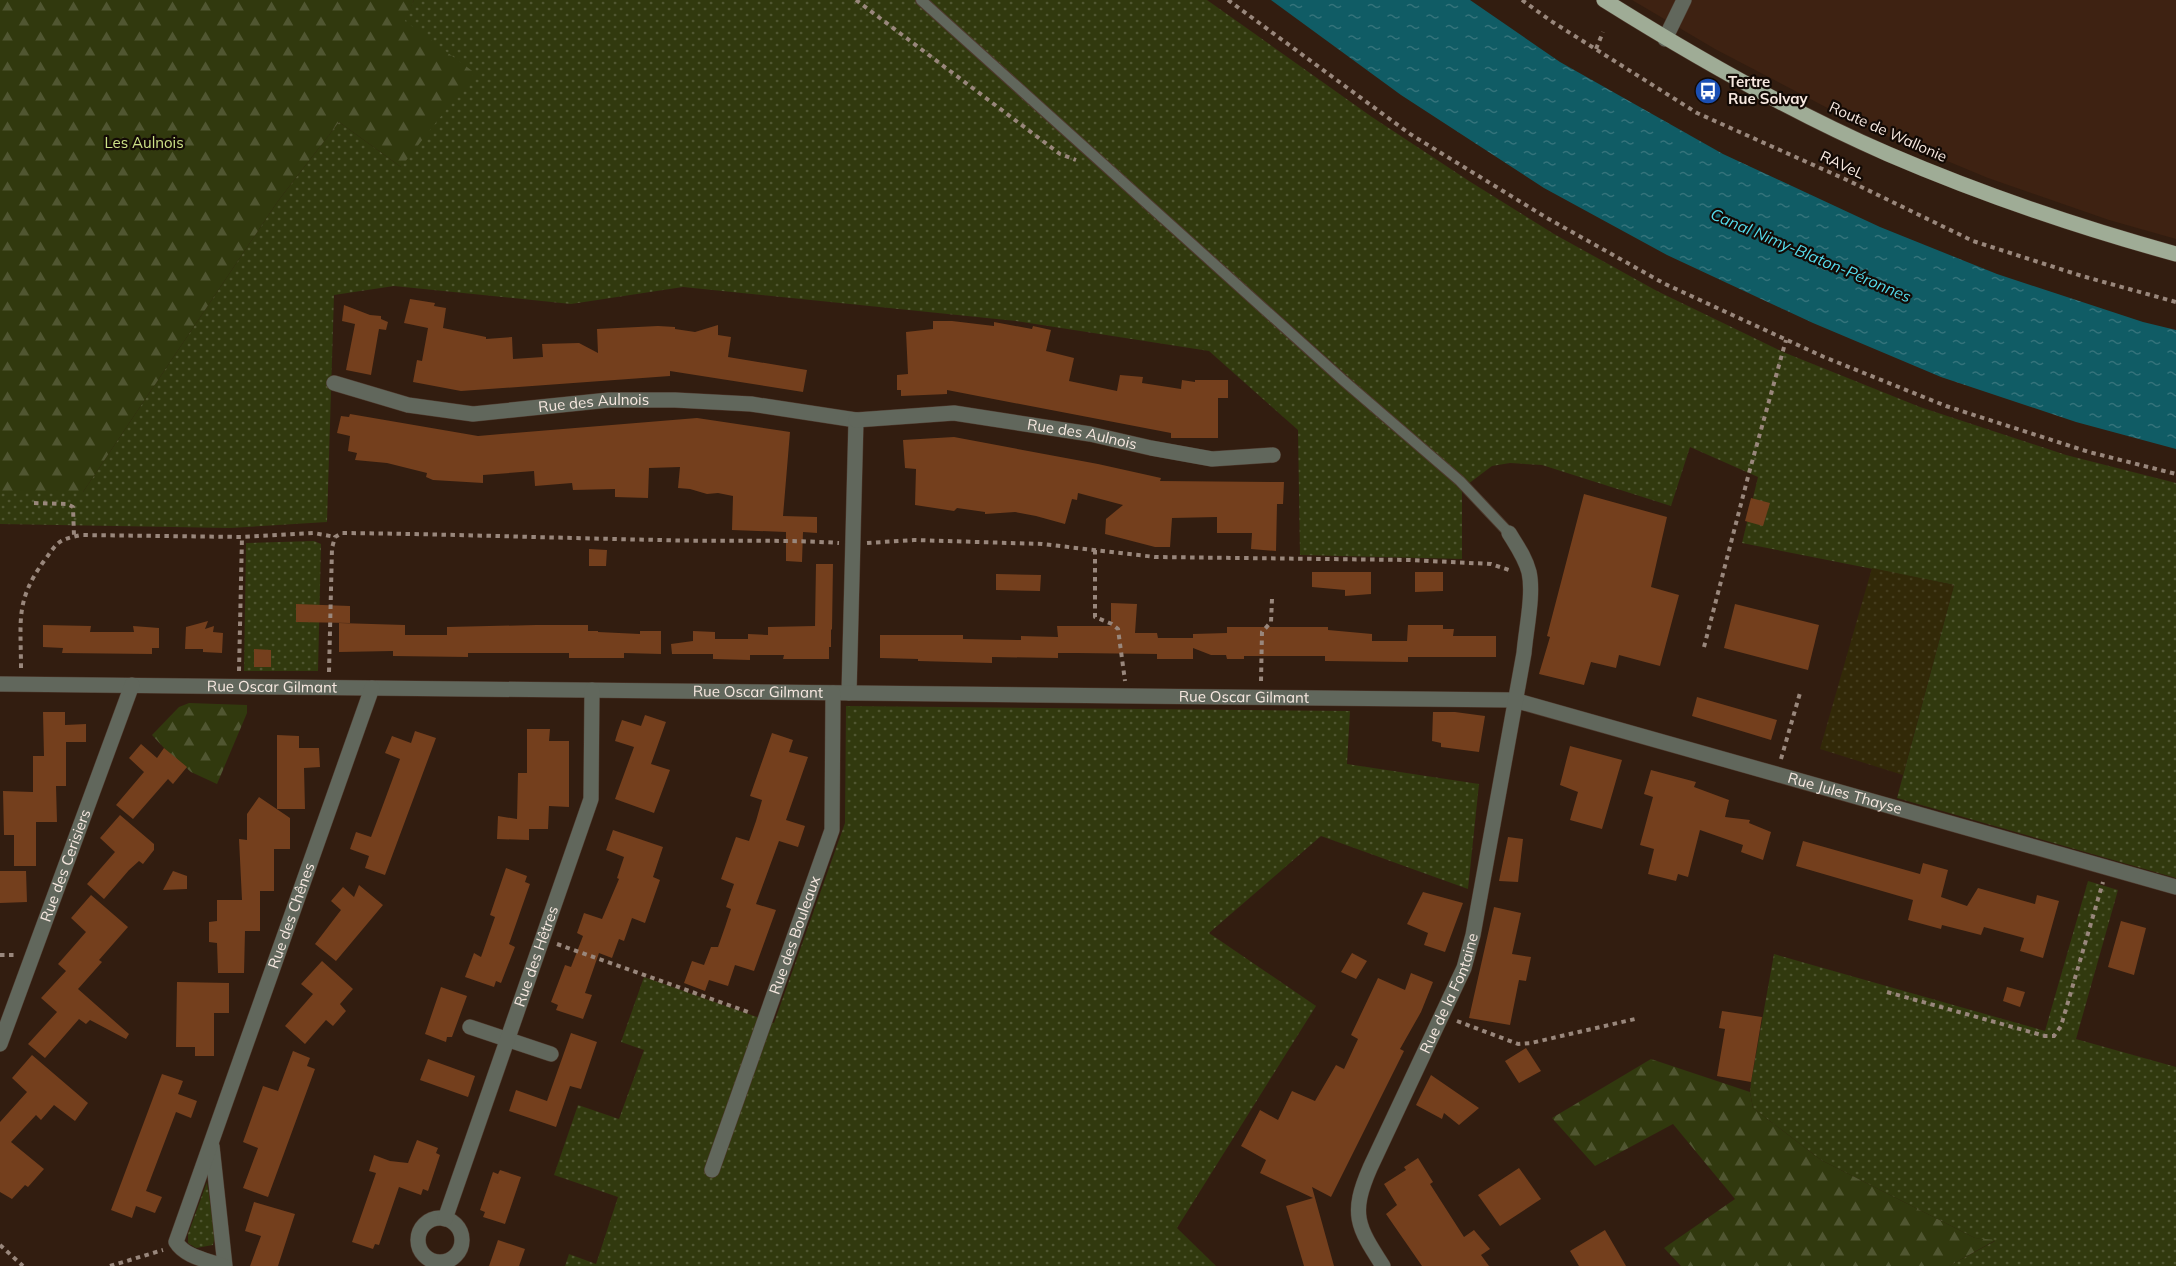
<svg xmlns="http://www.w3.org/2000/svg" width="2176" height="1266" viewBox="0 0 2176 1266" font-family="Mulish,sans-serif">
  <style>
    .built { fill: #3e2212 }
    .grass { fill: url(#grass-dots) }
    .forest { fill: url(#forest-firs) }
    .sand { fill: url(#sand-dots) }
    .water { fill: url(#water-ripples) }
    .building { fill: #743f1d }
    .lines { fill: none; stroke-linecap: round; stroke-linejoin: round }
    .service-casing { stroke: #4e392d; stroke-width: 12 }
    .minor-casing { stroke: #4e392d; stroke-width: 16 }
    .primary-casing { stroke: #4e392d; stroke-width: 16 }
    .path { stroke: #99877c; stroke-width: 4; stroke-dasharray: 4.5 4.5; stroke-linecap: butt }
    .service { stroke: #61675c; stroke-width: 10 }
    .minor { stroke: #61675c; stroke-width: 15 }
    .primary { stroke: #9fac96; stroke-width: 15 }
    .labels { text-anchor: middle; stroke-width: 4.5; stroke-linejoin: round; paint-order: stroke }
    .poi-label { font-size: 15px; font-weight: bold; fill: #f7e8e0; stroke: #130a05; text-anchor: start }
    .street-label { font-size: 15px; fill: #f7e8e0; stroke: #130a05 }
    .park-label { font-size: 15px; fill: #cee388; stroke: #130a05 }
    .water-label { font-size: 16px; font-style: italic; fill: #55dced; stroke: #130a05 }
  </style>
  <defs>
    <pattern id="grass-dots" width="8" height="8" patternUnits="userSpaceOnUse" patternTransform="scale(1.5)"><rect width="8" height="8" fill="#31390e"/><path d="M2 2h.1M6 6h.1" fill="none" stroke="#505631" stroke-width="1.8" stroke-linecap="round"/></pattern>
    <pattern id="forest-firs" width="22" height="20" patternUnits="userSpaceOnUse" patternTransform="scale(1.5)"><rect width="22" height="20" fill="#31390e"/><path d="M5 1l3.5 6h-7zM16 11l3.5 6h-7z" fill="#505631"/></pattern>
    <pattern id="sand-dots" width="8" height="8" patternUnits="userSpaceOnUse" patternTransform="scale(1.5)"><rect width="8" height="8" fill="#322908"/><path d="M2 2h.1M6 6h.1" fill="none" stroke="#463e20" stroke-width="1.8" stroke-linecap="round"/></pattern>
    <pattern id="water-ripples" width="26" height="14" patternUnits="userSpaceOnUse" patternTransform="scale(1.5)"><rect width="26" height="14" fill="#105c65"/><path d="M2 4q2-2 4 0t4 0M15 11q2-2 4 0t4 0" fill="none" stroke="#34737b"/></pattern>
  </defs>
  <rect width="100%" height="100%" fill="#321d10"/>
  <path class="built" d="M1632 0H2176V239L2109 220 1988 178 1856 123 1715 49Z"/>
  <g class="grass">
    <path d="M414 0H1207L1372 117 1469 181 1554 234 1657 291 1783 352 1920 407 2066 455 2176 483V878L1897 798 1954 585 1742 543 1758 477 1690 447 1671 506 1542 465 1510 463 1492 466 1468 484 1093 148 1122 186 1462 490V559L1300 555 1298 430 1209 351 1016 321 683 287 571 304 394 286 334 295 327 522 230 528 0 524V492H83L278 201 339 122 401 167 404 21Z"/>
    <path d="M314 541 321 544 318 671H244L246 543Z"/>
    <path d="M846 706 1350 711 1347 764 1479 784 1468 889 1321 836 1209 933 1316 1006 1177 1228 1216 1266H565L569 1254 596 1264 618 1197 554 1175 578 1105 619 1119 644 1050 621 1042 644 977 774 1023 845 823Z"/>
    <path d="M2088 881 2118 890 2076 1039 2176 1067V1266H1949L1995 1241 1975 1238 1821 1160 1753 1108 1750 1092 1751 1082 1774 954 2045 1031Z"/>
    <path d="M207 1182 215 1235 213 1245 196 1248 188 1243V1234Z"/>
  </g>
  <g class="forest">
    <path d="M0 0H414L405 21 475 73 401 167 339 122 278 201 83 492H0Z"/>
    <path d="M189 703 247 705V713L217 784 191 772 165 749 152 735 179 707Z"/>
    <path d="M1651 1059 1750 1092 1753 1108 1821 1160 1975 1238 1996 1240 1949 1266H1681L1664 1248 1735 1199 1673 1124 1595 1166 1552 1118Z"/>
  </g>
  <path class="sand" d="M1872 568 1954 585 1903 775 1820 749Z"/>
  <path class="water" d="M1271 0H1470L1560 62 1723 154 1880 227 1997 274 2143 322 2176 330V449L2076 422 1941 377 1813 323 1667 255 1544 188 1401 95Z"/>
  <g class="building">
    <path d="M410 299 435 303 434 306 446 308 443 328 486 337V339L512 337 513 359 543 357 542 344 579 343 598 353 597 329 658 326 675 327V329L695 332 718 325V335L731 337 728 357 807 370 803 392 670 371V376L461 391 413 382 417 360 422 361 428 328 404 323Z"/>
    <path d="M344 305 370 315 381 316V319L388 322 386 330 379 329 371 375 346 370 355 324 342 321Z"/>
    <path d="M933 321H952L994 326V322L1032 329 1033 326 1051 330 1046 351 1074 358 1069 381 1117 391 1120 375 1143 377 1142 383 1181 389 1182 380 1195 382V380H1228V398H1218V438H1171V433L947 390V394L901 396V390H897V375L908 374 906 332 933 329Z"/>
    <path d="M350 414 478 436 697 418 790 432 783 516 817 517V533L803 532 802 562 786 561V532L732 530 733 496 718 493 707 494 690 489 678 488 680 467 649 468 648 498 615 497V489L573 490 572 483 535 486 534 471 483 475V483L433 480 426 477 427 473 387 463 355 460 357 453 348 451 350 436 337 433 341 416 349 417Z"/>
    <path d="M954 437 1098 464 1161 478 1160 481 1284 482 1283 504H1277L1276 551 1251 549 1252 533H1217V517L1172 518 1170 547H1155L1105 534 1106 519 1123 505 1078 493 1077 500 1072 499 1065 524 1036 516 1015 512 985 514V512L957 508 954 511 915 505 916 469 905 468 903 440Z"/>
    <path d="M1584 494 1667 517 1651 587 1679 595 1660 666 1619 655 1616 668 1591 662 1584 685 1539 674 1550 637 1547 636Z"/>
    <path d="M1751 498 1770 503 1763 526 1745 521Z"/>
    <path d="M589 549 607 550 606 566H589Z"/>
    <path d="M816 564H833L832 630 831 629V647H829V659H783L784 655H750V660L713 659V654H672L671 644 693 641V631L715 632V639H748V634L768 635V627L815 626Z"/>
    <path d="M1312 572H1371V594L1345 596V590L1312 587Z"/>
    <path d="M1415 572H1443V591L1415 592Z"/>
    <path d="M996 574 1041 575 1040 591 996 590Z"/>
    <path d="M1111 603 1137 604 1135 633H1157L1158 638H1193V634L1227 633V627H1328V630L1372 634V641H1407L1408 625H1443V629H1454L1453 636H1496V657H1408V662L1325 661V656H1244V659H1227L1226 655H1211L1193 648V659H1157V654L1076 653H1058V658L992 657V663L918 661V659L880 658V635H963V639L1021 640V636L1058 637 1057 626H1111Z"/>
    <path d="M296 604 350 606V623L296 622Z"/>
    <path d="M1735 604 1819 625 1808 670 1724 648Z"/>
    <path d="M208 621 205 629 214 626 213 632 223 633 222 653 203 652V649H185L186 627Z"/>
    <path d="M339 623 405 625V635H447V627L536 625H588V631H598V632L640 634V631H661V654L624 653V658H569V653H468V657L393 656V651L339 652Z"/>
    <path d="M43 625 91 626 90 632H134L133 626 159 628V648H152V654L62 653 63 648 43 647Z"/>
    <path d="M254 649 271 650V667H254Z"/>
    <path d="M1697 697 1777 720 1771 740 1692 716Z"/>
    <path d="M43 712H65V725L86 724V742H66V786H56L57 822H36V866H14V835H4L3 791 33 792V756H44Z"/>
    <path d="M1433 712H1455L1485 716 1479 752 1441 747V743L1432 741Z"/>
    <path d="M645 715 666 722 651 764 670 770 654 813 615 799 634 747 615 741 618 731 622 720 641 726Z"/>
    <path d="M527 729H550L549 741H569V807L549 806 548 829H529V840L497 839 498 816 517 819 518 773H527Z"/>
    <path d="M415 731 436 738 385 875 365 868 369 856 350 849 356 832 371 837 380 813 400 759 385 753 392 736 411 743Z"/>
    <path d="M772 733 793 740 789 752 808 757 786 820 805 826 798 847 779 841 756 904 776 910 754 971 735 965 728 986 709 980 705 991 684 983 692 961 704 965 711 947H718L725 927 731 909 726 907 734 884 721 879 736 837 749 841 756 821 762 800 750 796Z"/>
    <path d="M277 735 299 736V748H319L320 767 304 768 305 809H277Z"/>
    <path d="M141 744 157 758 164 748 187 767 173 784 168 779 133 819 116 805 144 772 129 758Z"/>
    <path d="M1570 746 1622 760 1602 829 1570 820 1578 792 1560 785Z"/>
    <path d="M1651 770 1696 782 1694 787 1729 800 1725 817 1750 820 1749 823 1771 832 1763 860 1741 852 1743 845 1700 830 1688 877 1678 874 1676 881 1648 874 1654 849 1640 845 1653 797 1644 794Z"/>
    <path d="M259 797 290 818V849H274V891H260V931H245L244 973H218L217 943 209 942V922L217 921V900H242L239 839 247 840V814Z"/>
    <path d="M120 815 154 844V850L143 864 139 861 129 870 104 899 87 884 115 852 100 838Z"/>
    <path d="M613 830 663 847 653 877 660 880 645 923 632 918 624 941 619 939 612 958 599 953 585 993 592 995 583 1019 556 1010 558 1005 551 1002 565 965 571 967 583 936 577 933 584 913 602 919 619 879 617 878 624 857 606 850Z"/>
    <path d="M1508 837 1523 839 1518 882 1499 881Z"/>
    <path d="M1803 841 1920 874 1923 863 1948 870 1941 897 1967 906 1978 888 2035 904 2037 895 2059 901 2043 958 2020 951 2024 938 1984 927 1981 935 1942 925 1941 929 1908 920 1913 900 1796 866Z"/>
    <path d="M506 868 527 876 525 882 530 884 509 944 515 947 501 983 496 981 494 987 465 977 474 953 481 957 495 917 490 915Z"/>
    <path d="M0 871H26L27 902 0 903Z"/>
    <path d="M173 871 187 876V889L163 890Z"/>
    <path d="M359 885 383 905 336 961 315 944 341 910 331 901 343 887 354 897Z"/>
    <path d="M1423 892 1463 903 1445 952 1424 945 1428 933 1407 924Z"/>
    <path d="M91 895 128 927 99 960 102 962 78 989 129 1034 126 1039 90 1020 86 1024 79 1019 45 1058 28 1044 57 1012 41 998 66 971 58 964 86 932 71 918Z"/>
    <path d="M1494 907 1521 913 1512 954 1531 957 1526 981 1519 980 1510 1025 1469 1018Z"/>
    <path d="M2121 921 2146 928 2134 975 2108 967Z"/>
    <path d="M1352 953 1367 961 1356 979 1341 972Z"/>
    <path d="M322 961 353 989 340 1004 346 1011 333 1026 326 1020 305 1044 285 1026 313 994 301 984Z"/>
    <path d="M1411 973 1433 982 1421 1012 1400 1049 1404 1051 1331 1197 1312 1187 1334 1266H1304L1286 1206 1313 1198 1260 1173 1266 1160 1241 1146 1260 1110 1278 1120 1292 1091 1315 1101 1336 1065 1344 1069 1358 1039 1351 1035 1378 978 1405 990Z"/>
    <path d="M177 982 229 983V1013H214V1056H195V1047H176Z"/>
    <path d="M441 987 467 996 452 1037H447L446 1042 425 1034Z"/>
    <path d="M2007 987 2025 992 2020 1007 2003 1001Z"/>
    <path d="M1722 1011 1762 1017 1751 1082 1717 1076 1725 1029 1719 1028Z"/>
    <path d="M571 1033 597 1042 581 1089 570 1086 556 1127 509 1111 516 1090 547 1101Z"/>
    <path d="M1526 1048 1541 1071 1519 1083 1505 1061Z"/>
    <path d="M293 1051 310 1058 307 1066 315 1069 268 1197 243 1188 258 1148 243 1142 263 1086 278 1091Z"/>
    <path d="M32 1055 88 1103 75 1121 54 1105 41 1120 36 1115 11 1142 44 1169 28 1187 25 1185 12 1199 0 1192V1122L27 1092 12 1078Z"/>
    <path d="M428 1059 475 1076 468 1097 420 1080Z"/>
    <path d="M162 1074 183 1081 178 1094 197 1101 191 1118 176 1112 146 1191 162 1197 155 1213 136 1206 132 1218 111 1210Z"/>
    <path d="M1431 1075 1479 1108 1459 1125 1444 1113 1442 1119 1416 1105Z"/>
    <path d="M417 1140 438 1148 436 1153 440 1155 428 1191 423 1189 421 1195 399 1187 379 1245 375 1244 373 1249 352 1242 376 1173 369 1171 374 1155 390 1161 408 1163Z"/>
    <path d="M1418 1158 1433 1182 1430 1184 1464 1237 1474 1230 1490 1249 1481 1255 1489 1266H1422L1386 1214 1397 1205 1384 1184 1406 1170 1404 1167Z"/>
    <path d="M1519 1168 1541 1199 1500 1226 1478 1195Z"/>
    <path d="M500 1170 521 1177 505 1224 483 1217 485 1212 480 1210 493 1172 498 1174Z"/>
    <path d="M254 1202 295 1214 278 1266H250L261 1236 245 1231Z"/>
    <path d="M1605 1230 1626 1266H1579L1570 1251Z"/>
    <path d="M498 1240 525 1249 519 1266H489Z"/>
  </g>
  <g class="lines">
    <defs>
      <path id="service" d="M921 0 1344 381 1460 481 1509 533"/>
      <g id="minor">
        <path d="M1665 39 1684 0"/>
        <path id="s1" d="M334 383 408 405 473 414 609 400H675L751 404 856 420 849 693"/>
        <path id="s2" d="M856 420 954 413 1090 434 1151 448 1212 459 1273 455"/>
        <path id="s3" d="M0 684 1514 700 2176 887"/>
        <path d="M470 1027 551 1054"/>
        <path id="s4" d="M0 1044 132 685"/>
        <path d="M212 1146 225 1266"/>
        <path id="s5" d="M712 1170 832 830 833 693"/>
        <circle cx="440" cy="1240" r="22"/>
        <path id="s6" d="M445 1219 591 799 592 690"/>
        <path id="s7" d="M223 1266C207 1260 185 1257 176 1242L372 688"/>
        <path id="s8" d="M1383 1266C1357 1226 1350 1214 1370 1168L1464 968 1473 935 1524 653C1526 629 1534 594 1529 572 1525 557 1517 546 1509 533"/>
      </g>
      <path id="primary" d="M1604 0C1695 57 1789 111 1888 154 1981 194 2078 227 2176 254"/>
    </defs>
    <use href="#service" class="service-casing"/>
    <use href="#minor" class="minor-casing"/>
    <use href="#primary" class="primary-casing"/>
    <g class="path">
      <path d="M856 0 1060 154 1076 160"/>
      <path d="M1228 0 1410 134 1547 218 1665 284 1824 357 1946 406 2089 452 2176 474"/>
      <path d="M1522 0 1551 21 1697 113 1847 180 1973 241 2082 276 2176 302"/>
      <path d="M1596 49 1603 32"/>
      <path d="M34 503 67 504 73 507 74 536"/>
      <path d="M867 543 914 540 1042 544 1155 557 1409 560 1491 564 1512 571"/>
      <path d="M1095 550V617L1112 624 1118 629 1125 681"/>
      <path d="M1704 647 1749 473 1786 340"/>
      <path d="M21 668C21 621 15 601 44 561 58 542 57 540 81 535L242 537 314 533 335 537"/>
      <path d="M239 671 242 537"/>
      <path d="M329 672 332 548 335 537 342 533C448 534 554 538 661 540 720 542 779 539 839 543"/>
      <path d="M1261 681 1262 632 1271 622 1272 599"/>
      <path d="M1781 759 1800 693"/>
      <path d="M557 944 751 1013"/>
      <path d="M0 955H17"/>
      <path d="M1887 992 2045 1036H2054L2061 1026 2103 882"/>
      <path d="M1457 1021 1518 1044 1531 1043 1635 1019"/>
      <path d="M0 1245 23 1266"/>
      <path d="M110 1266 163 1250"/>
    </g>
    <use href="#service" class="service"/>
    <use href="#minor" class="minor"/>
    <use href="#primary" class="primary"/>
  </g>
  <defs>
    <symbol id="bus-disc" viewBox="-11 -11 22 22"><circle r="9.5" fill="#1a4fb4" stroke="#130a05"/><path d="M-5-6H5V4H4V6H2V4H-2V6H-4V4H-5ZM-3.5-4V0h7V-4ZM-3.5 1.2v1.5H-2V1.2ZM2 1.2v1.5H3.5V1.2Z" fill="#fff"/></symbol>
  </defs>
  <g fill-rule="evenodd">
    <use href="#bus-disc" x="1693" y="76" width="30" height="30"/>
  </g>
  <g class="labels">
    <g class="poi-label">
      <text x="1728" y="87">Tertre<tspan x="1728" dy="17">Rue Solvay</tspan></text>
    </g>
    <g class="street-label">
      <text transform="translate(1888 132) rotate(24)" y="5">Route de Wallonie</text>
      <text transform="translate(1842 165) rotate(25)" y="5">RAVeL</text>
      <text dy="5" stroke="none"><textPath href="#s1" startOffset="264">Rue des Aulnois</textPath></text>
      <text dy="5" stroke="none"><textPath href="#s2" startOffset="228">Rue des Aulnois</textPath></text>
      <text dy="5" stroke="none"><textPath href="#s3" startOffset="272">Rue Oscar Gilmant</textPath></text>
      <text dy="5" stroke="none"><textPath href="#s3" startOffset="758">Rue Oscar Gilmant</textPath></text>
      <text dy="5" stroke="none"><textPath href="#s3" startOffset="1244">Rue Oscar Gilmant</textPath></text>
      <text dy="5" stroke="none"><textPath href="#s3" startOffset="1858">Rue Jules Thayse</textPath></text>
      <text dy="5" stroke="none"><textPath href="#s4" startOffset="190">Rue des Cerisiers</textPath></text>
      <text dy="5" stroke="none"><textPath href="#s7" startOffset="400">Rue des Chênes</textPath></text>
      <text dy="5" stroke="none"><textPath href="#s5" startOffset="249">Rue des Bouleaux</textPath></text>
      <text dy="5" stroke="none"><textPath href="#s6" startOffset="278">Rue des Hêtres</textPath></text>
      <text dy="5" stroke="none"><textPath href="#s8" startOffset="298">Rue de la Fontaine</textPath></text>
    </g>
    <g class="park-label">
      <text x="144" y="148">Les Aulnois</text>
    </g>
    <g class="water-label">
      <text transform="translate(1811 255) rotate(23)" y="6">Canal Nimy-Blaton-Péronnes</text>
    </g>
  </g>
</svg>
